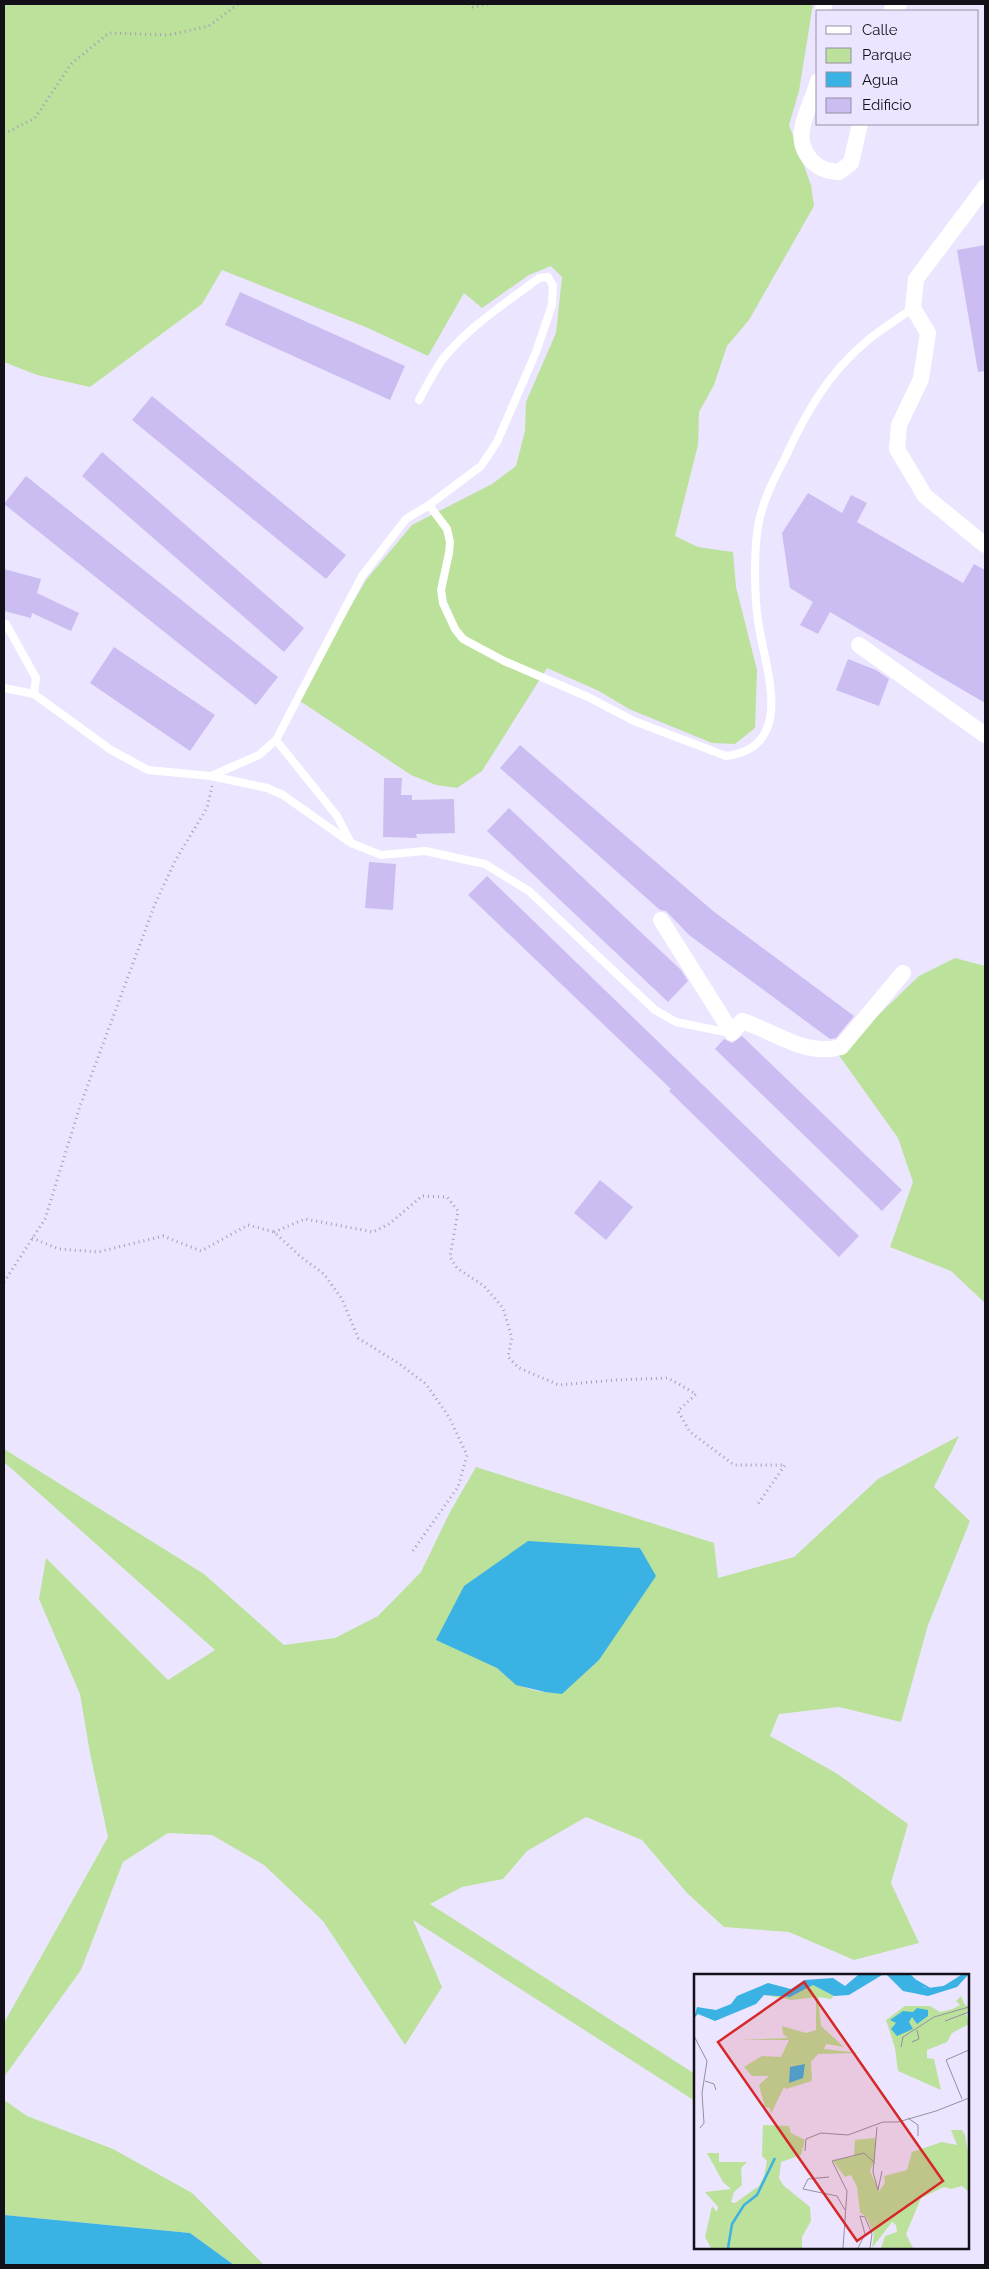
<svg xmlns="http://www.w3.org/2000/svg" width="989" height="2269" viewBox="0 0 989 2269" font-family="Raleway,sans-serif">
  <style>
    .green { fill: #bbe19b; fill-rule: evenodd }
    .water { fill: #3bb2e4 }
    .building { fill: #cbbdf2 }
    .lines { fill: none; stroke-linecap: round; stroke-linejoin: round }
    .path { stroke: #a59fb4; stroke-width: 3; stroke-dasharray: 1 4; stroke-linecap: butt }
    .service { stroke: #fff; stroke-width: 8 }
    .minor { stroke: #fff; stroke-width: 16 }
    .inset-river { fill: none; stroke: #3bb2e4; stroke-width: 2.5 }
    .inset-road { fill: none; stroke: #9590a3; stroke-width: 1 }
    .view { fill: #d62828; fill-opacity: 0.15; stroke: #d62828; stroke-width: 2.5 }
    .inset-edge { fill: none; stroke: #13101a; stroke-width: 2.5 }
  </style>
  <rect width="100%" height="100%" fill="#ece5ff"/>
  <g class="green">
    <path d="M4 4H813L799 91 789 125 811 185 814 206 749 320 727 346 714 385 699 412 698 445 675 536 698 547 733 552 736 587 757 670 755 728 735 744 712 743 629 709 599 691 547 668 482 771 457 788 436 785 411 775 297 699 366 580 412 525 492 484 516 466 525 431 526 402 556 333 562 277 551 266 529 275 482 308 464 293 428 356 368 328 222 270 202 304 90 387 37 375 4 362Z"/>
    <path d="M955 958 985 966V1303L951 1271 890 1247 913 1182 898 1138 838 1054 919 976Z"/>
    <path d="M959 1436 934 1487 970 1521 928 1625 901 1722 839 1707 779 1714 770 1736 836 1773 908 1824 891 1883 919 1943 854 1960 789 1932 724 1927 687 1893 642 1840 586 1817 527 1851 503 1879 462 1887 430 1904 695 2074V2101L413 1920 442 1987 405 2045 323 1921 264 1865 212 1835 168 1833 123 1862 81 1970 4 2077V2023L108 1837 90 1753 80 1694 39 1599 46 1558 168 1680 215 1650 4 1462V1449L204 1574 284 1645 335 1638 378 1616 421 1572 450 1512 476 1467 714 1543 718 1578 794 1557 878 1479ZM597 1546 641 1548 599 1660 562 1693C531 1692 520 1689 497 1668Z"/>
    <path d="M4 2100 27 2116 113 2149 192 2193 264 2265H234L190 2233 4 2215Z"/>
  </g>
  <g class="water">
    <path d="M528 1541 640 1548 656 1576 599 1660 562 1694 545 1692 516 1685 497 1668 436 1640 464 1586Z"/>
    <path d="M4 2215 190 2233 234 2265H4Z"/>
  </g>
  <g class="building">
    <path d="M985 245V371L978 372 957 250Z"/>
    <path d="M240 292 405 366 390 400 225 325Z"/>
    <path d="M152 396 346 555 326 579 132 420Z"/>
    <path d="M102 452 304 628 284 652 82 476Z"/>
    <path d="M26 476 278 677 256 705 4 504Z"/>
    <path d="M808 493 842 513 851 495 867 503 857 522 963 583 974 564 985 570V703L830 612 818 634 800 625 813 602 790 588 782 533Z"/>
    <path d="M4 569 41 579 37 593 79 613 71 631 32 613 31 618 4 611Z"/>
    <path d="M114 647 215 715 190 751 90 683Z"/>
    <path d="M848 659 876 670 889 679 879 706 836 690Z"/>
    <path d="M520 745 713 911 854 1016 836 1038 830 1039 689 935 666 911 660 910 500 768Z"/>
    <path d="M384 778H402L401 795H412V800L454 799 455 833 416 834 417 838 383 837Z"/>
    <path d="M509 808 681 970 688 981 668 1002 487 831Z"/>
    <path d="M369 862 396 864 393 910 365 908Z"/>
    <path d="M487 876 859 1236 839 1257 669 1091 671 1089 468 895Z"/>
    <path d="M742 1036 902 1190 882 1211 715 1049 724 1039 732 1043Z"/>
    <path d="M600 1180 633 1207 606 1240 574 1213Z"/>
  </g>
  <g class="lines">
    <g class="path">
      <path d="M468 4 473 7 489 4"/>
      <path d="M4 134 35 118 71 64 109 33 169 35 209 26 238 4"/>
      <path d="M274 1232 305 1219 373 1232 389 1224 422 1196 447 1197 458 1211 450 1257 457 1268 484 1286 503 1308 512 1338 508 1357 519 1368 559 1385 615 1380 668 1378 696 1394 678 1411 690 1432 734 1465H785L758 1504"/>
      <path d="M32 1238 59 1249 98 1252 163 1236 201 1251 248 1225 274 1232 301 1257 324 1274 342 1299 358 1338 398 1363 426 1384 449 1417 467 1455 458 1487 412 1552"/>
      <path d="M4 1282 45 1219 80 1106 155 904 175 861 207 808 212 786"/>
    </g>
    <g class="service">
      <path d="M429 505 447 529 450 542 449 553 441 590 443 603 455 629 463 639 504 661 588 697 634 721 726 756C796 747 766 671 759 627 754 599 753 545 760 517 765 496 775 477 785 458 805 414 829 372 867 341 881 329 898 319 913 308"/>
      <path d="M6 624 36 678 34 694"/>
      <path d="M4 688 34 694 111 750 148 770 211 776 267 788 283 795 351 843 381 855 425 851 485 864 529 891 655 1010 676 1022 730 1033"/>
      <path d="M276 740 337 816 350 841"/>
      <path d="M211 776 259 755 276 740 362 576 406 519 429 505 481 466 497 442 536 352 552 305 553 286 548 277 539 278C506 303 468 327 442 360 433 373 426 387 419 400"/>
    </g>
    <g class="minor">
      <path d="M823 11 824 4"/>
      <path d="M891 11 899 4"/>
      <path d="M818 81C811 108 789 136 811 160 819 169 828 171 839 172L851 163 860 124"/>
      <path d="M985 187 916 279 913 308 928 333 921 379 899 425 897 449 925 496 985 545"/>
      <path d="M859 645 985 735"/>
      <path d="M661 920 732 1033 742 1021C777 1032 804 1057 841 1047L903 973"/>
    </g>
  </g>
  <g transform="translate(694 1974)">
    <rect width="275" height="275" fill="#ece5ff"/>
    <path d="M119 11 140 22 137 25 124 23 127 52 150 73 132 70 130 75 166 79 124 80 117 88 118 107 92 115 90 113 77 140 76 134 71 133 65 111 75 102H58L50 93 68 82 87 83 95 66H45L94 64 89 60 88 52 112 59 122 56V23L98 26 70 21 96 23ZM267 22 271 31 275 32 272 39 275 50 258 59 253 68 233 76V84L240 85 247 116 204 97 201 74 192 46 211 32H236L246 38 259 35 266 31 262 27ZM69 151 95 152 97 159 111 166 107 181 87 188 85 204 89 211 116 233 117 247 108 263V274H17L11 263 18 232 23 238 24 233 11 218 37 215 29 208 13 179H25V188H53L47 194 48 211 40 218 37 228 41 229 65 212 70 202 73 187 68 182ZM257 156H268L271 161 275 184V218L268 212 257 215 250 213 227 224 212 260 219 274H187L191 262 203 258 202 251 198 248 178 274 180 261 173 244 166 238 163 213 157 201 151 203 139 187 160 182 161 166 181 164V186L176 197 185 217 191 209 190 202 213 196 218 178 248 168 263 171Z" fill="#bbe19b"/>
    <path d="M164 1H188L155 21 140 22 119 11 96 23 70 21 62 30 21 47 4 40 0 44 3 33 22 36 37 30 43 22 74 9 97 15 111 6 139 4 151 12ZM193 1H217L231 14 245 15 267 1H274L263 13 234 22 209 17ZM223 34 234 36V42L223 50 218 43 215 48 219 55 203 62 197 55 202 49 196 46 209 37 219 38ZM111 90 109 104 95 109 96 93Z" fill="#3bb2e4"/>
    <path class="inset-river" d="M222 7 236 15 251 13M34 274 38 250 50 231 63 221 81 184"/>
    <path class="inset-road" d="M251 47 275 38M0 62 13 87 8 119 10 149 6 154M218 68 225 65 223 56M207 73 209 63 240 43 275 33M11 107 20 110 22 116M268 125 252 86 275 76M214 144 224 151V162M183 153 179 198 184 216M111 177 112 165 127 159 154 161 189 148H204L242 137 275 124M135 203 114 205 109 215 143 222 151 236M184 216 188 197M166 242 171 243 178 260 176 274M149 274 153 217 138 187 170 179 181 189M164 274 171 260 166 242"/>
    <path class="view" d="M110 8 249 207 163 267 24 68Z"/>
    <rect width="275" height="275" class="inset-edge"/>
  </g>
  <rect width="989" height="2269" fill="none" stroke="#13101a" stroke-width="10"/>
  <rect x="816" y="10" width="162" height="115" fill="#ece5ff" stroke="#9590a3"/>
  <rect x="826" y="26" width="25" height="8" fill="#ffffff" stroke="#9590a3"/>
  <text x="862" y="35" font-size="15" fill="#13101a">Calle</text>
  <rect x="826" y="48" width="25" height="15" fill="#bbe19b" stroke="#9590a3"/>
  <text x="862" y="60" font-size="15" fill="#13101a">Parque</text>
  <rect x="826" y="72" width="25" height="15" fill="#3bb2e4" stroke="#9590a3"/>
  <text x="862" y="85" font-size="15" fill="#13101a">Agua</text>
  <rect x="826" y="98" width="25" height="15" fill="#cbbdf2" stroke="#9590a3"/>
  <text x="862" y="110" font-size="15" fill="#13101a">Edificio</text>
</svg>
